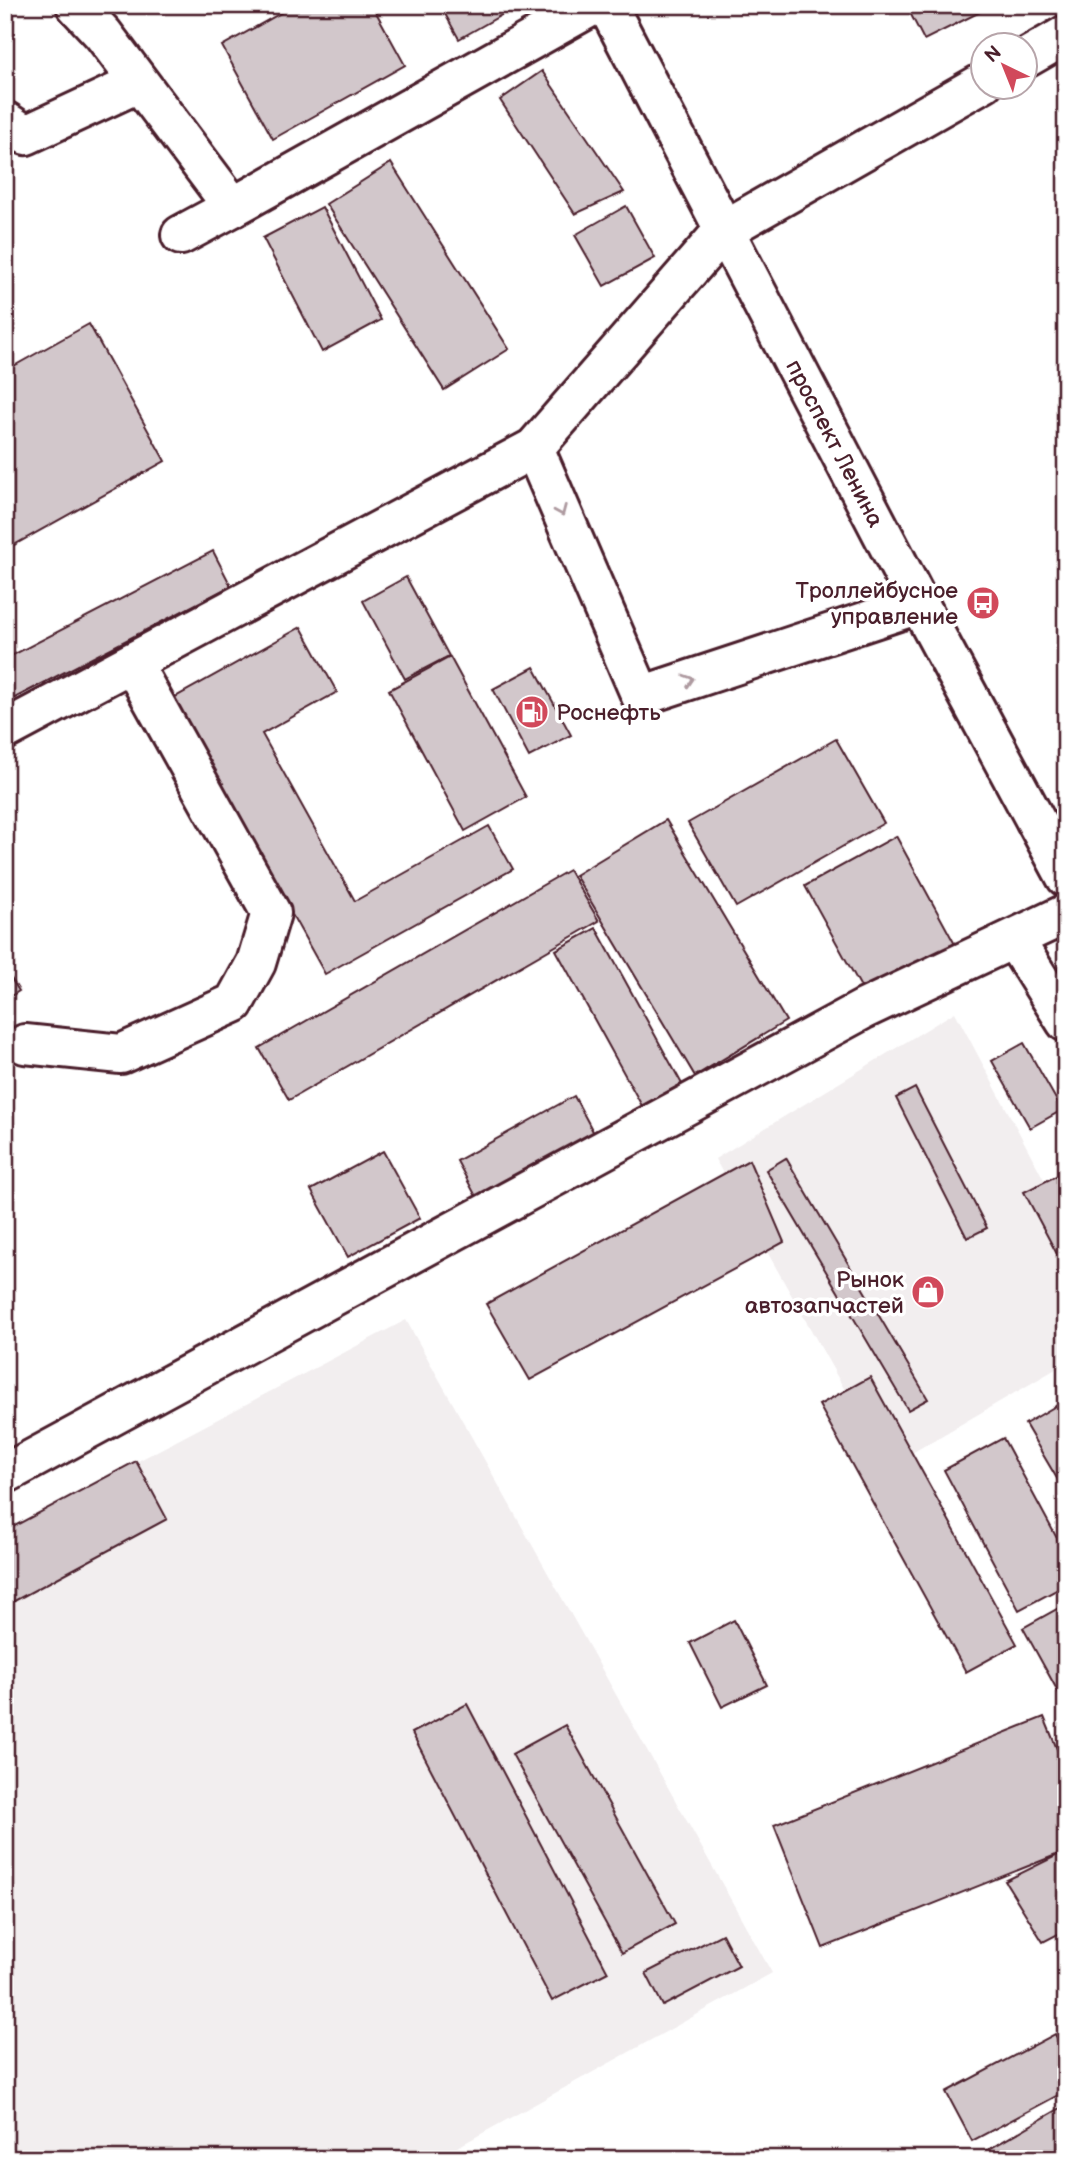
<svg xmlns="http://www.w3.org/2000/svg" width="1071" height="2164" viewBox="0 0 1071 2164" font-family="'Balsamiq Sans',sans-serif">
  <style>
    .built { fill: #f2eeef }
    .building { fill: #d2c7cb; stroke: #4a1f2b; stroke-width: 2 }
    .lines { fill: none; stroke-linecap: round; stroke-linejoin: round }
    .minor-casing { stroke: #4a1f2b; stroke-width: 44 }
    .major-casing { stroke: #4a1f2b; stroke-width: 44 }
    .minor { stroke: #fff; stroke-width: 38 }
    .major { stroke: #fff; stroke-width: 38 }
    .oneway { stroke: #ae9aa0 }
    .labels { text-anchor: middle; stroke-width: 7; stroke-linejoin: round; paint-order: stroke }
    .street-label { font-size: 23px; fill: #4a1f2b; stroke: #fff }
    .poi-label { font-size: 23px; fill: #4a1f2b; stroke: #fff; text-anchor: end }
  </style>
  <rect width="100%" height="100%" fill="#fff"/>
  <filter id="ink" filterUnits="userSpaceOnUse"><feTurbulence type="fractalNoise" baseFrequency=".0143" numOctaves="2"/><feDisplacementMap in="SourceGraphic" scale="14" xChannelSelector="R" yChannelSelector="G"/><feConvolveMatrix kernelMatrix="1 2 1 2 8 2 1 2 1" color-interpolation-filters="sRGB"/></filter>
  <g filter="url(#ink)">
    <g class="built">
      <path d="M955 1012 1066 1221V1363L888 1467 715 1159Z"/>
      <path d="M406 1320 772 1973 436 2159H5V1531Z"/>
    </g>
    <g class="building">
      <path d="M295 5H372L405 65 273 139 222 46Z"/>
      <path d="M440 5H519L459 39Z"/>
      <path d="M906 5H989L990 7 924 40Z"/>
      <path d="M542 71 624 192 575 214 500 100Z"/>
      <path d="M391 163 509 349 444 390 326 204Z"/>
      <path d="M626 206 655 258 604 286 575 235Z"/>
      <path d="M322 207 381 320 322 352 263 238Z"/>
      <path d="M89 324 165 461 5 550V371Z"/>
      <path d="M213 551 231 586 5 703V659Z"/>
      <path d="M406 577 449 656 405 679 363 601Z"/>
      <path d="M301 627 337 692 262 734 355 901 489 826 513 869 325 974 172 699Z"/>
      <path d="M450 657 526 797 465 831 389 690Z"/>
      <path d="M534 667 571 735 529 757 493 689Z"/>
      <path d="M836 739 884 823 736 907 688 823Z"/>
      <path d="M666 820 786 1021 695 1076 575 875Z"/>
      <path d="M896 836 957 948 867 998 805 886Z"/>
      <path d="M569 870 599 921 289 1100 259 1048Z"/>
      <path d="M596 928 682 1084 642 1106 556 950Z"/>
      <path d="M5 969 19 991 5 1000Z"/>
      <path d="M1024 1043 1062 1110 1030 1128 992 1061Z"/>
      <path d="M915 1088 987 1228 967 1238 896 1098Z"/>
      <path d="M574 1096 596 1137 479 1202 457 1161Z"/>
      <path d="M383 1151 420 1218 348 1257 311 1190Z"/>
      <path d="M786 1158 928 1399 908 1410 766 1170Z"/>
      <path d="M749 1160 784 1242 530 1380 486 1304Z"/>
      <path d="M1066 1171V1271L1024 1192Z"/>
      <path d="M870 1377 1017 1644 966 1672 819 1405Z"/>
      <path d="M1066 1400V1485L1062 1487 1025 1424Z"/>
      <path d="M1003 1438 1066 1555V1585L1019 1610 944 1470Z"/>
      <path d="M136 1461 167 1519 5 1606V1531Z"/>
      <path d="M1066 1604V1706L1023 1628Z"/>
      <path d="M734 1620 767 1685 722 1707 690 1643Z"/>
      <path d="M467 1704 608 1972 552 2001 412 1733Z"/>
      <path d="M1044 1717 1066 1771V1851L823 1948 774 1825Z"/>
      <path d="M565 1725 675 1924 622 1953 512 1754Z"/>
      <path d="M1066 1851V1930L1043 1942 1005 1881Z"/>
      <path d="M722 1934 739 1966 663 2006 646 1973Z"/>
      <path d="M1055 2034 1066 2055V2091L972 2141 946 2092Z"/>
      <path d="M1066 2105V2157L972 2159Z"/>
    </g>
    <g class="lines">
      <defs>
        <g id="minor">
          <path d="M76 5 103 34 233 207 594 5"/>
          <path d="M1026 58 1066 35"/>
          <path d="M5 121 26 135 138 83"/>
          <path d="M181 235 233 207"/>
          <path d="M534 448 641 696 919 604"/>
          <path d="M5 730 534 448 724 230 984 82"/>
          <path d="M1014 939 1066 1022"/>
          <path d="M25 1044 121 1054 234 1003 256 963 271 913 132 663"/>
          <path d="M5 1474 864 1009 1066 914"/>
        </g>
        <g id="major">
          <path id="s1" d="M607 5 919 604 1066 877"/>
        </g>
      </defs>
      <use href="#minor" class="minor-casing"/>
      <use href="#major" class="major-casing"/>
      <use href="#minor" class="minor"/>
      <use href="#major" class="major"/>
    </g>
    <defs><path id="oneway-chevron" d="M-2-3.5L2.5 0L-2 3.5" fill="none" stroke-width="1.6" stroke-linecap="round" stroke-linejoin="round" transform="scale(1.75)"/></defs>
    <g class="oneway">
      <use href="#oneway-chevron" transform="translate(561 511) rotate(67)"/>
      <use href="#oneway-chevron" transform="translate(689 680) rotate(-18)"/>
    </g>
  </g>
  <defs>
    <symbol id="bus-disc" viewBox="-11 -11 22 22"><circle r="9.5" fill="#d1495b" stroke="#fff"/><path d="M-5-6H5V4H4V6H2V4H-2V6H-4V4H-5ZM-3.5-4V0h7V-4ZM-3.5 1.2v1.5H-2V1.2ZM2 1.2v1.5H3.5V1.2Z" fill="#fff"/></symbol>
    <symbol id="fuel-disc" viewBox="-11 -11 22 22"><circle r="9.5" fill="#d1495b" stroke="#fff"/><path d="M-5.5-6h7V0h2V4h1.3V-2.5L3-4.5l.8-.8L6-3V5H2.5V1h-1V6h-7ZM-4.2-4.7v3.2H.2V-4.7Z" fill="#fff"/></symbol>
    <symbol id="shop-disc" viewBox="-11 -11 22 22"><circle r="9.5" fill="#d1495b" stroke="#fff"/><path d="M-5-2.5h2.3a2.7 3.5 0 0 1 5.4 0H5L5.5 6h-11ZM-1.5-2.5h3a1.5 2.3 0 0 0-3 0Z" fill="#fff"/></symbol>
  </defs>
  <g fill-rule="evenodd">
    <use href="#bus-disc" x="964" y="584" width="38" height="38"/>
    <use href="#fuel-disc" x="513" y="693" width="38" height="38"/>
    <use href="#shop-disc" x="909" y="1273" width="38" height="38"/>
  </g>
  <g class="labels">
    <g class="street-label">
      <text dy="8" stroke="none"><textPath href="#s1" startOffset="494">проспект Ленина</textPath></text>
    </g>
    <g class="poi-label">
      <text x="958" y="598">Троллейбусное<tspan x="958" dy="26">управление</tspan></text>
      <text x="556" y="720" text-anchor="start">Роснефть</text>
      <text x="904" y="1287">Рынок<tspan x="904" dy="26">автозапчастей</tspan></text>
    </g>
  </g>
  <rect width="1071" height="2164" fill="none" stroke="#fff" stroke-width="28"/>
  <rect x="14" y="14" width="1043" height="2136" fill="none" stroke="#4a1f2b" stroke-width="2.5" filter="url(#ink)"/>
  <g transform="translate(1004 66) rotate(317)"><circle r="33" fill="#ffffff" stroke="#b7a5aa" stroke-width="2"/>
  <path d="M0-5L12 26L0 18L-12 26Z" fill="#d1495b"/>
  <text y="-10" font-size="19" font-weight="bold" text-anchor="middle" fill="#4a1f2b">N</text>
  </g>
</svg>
